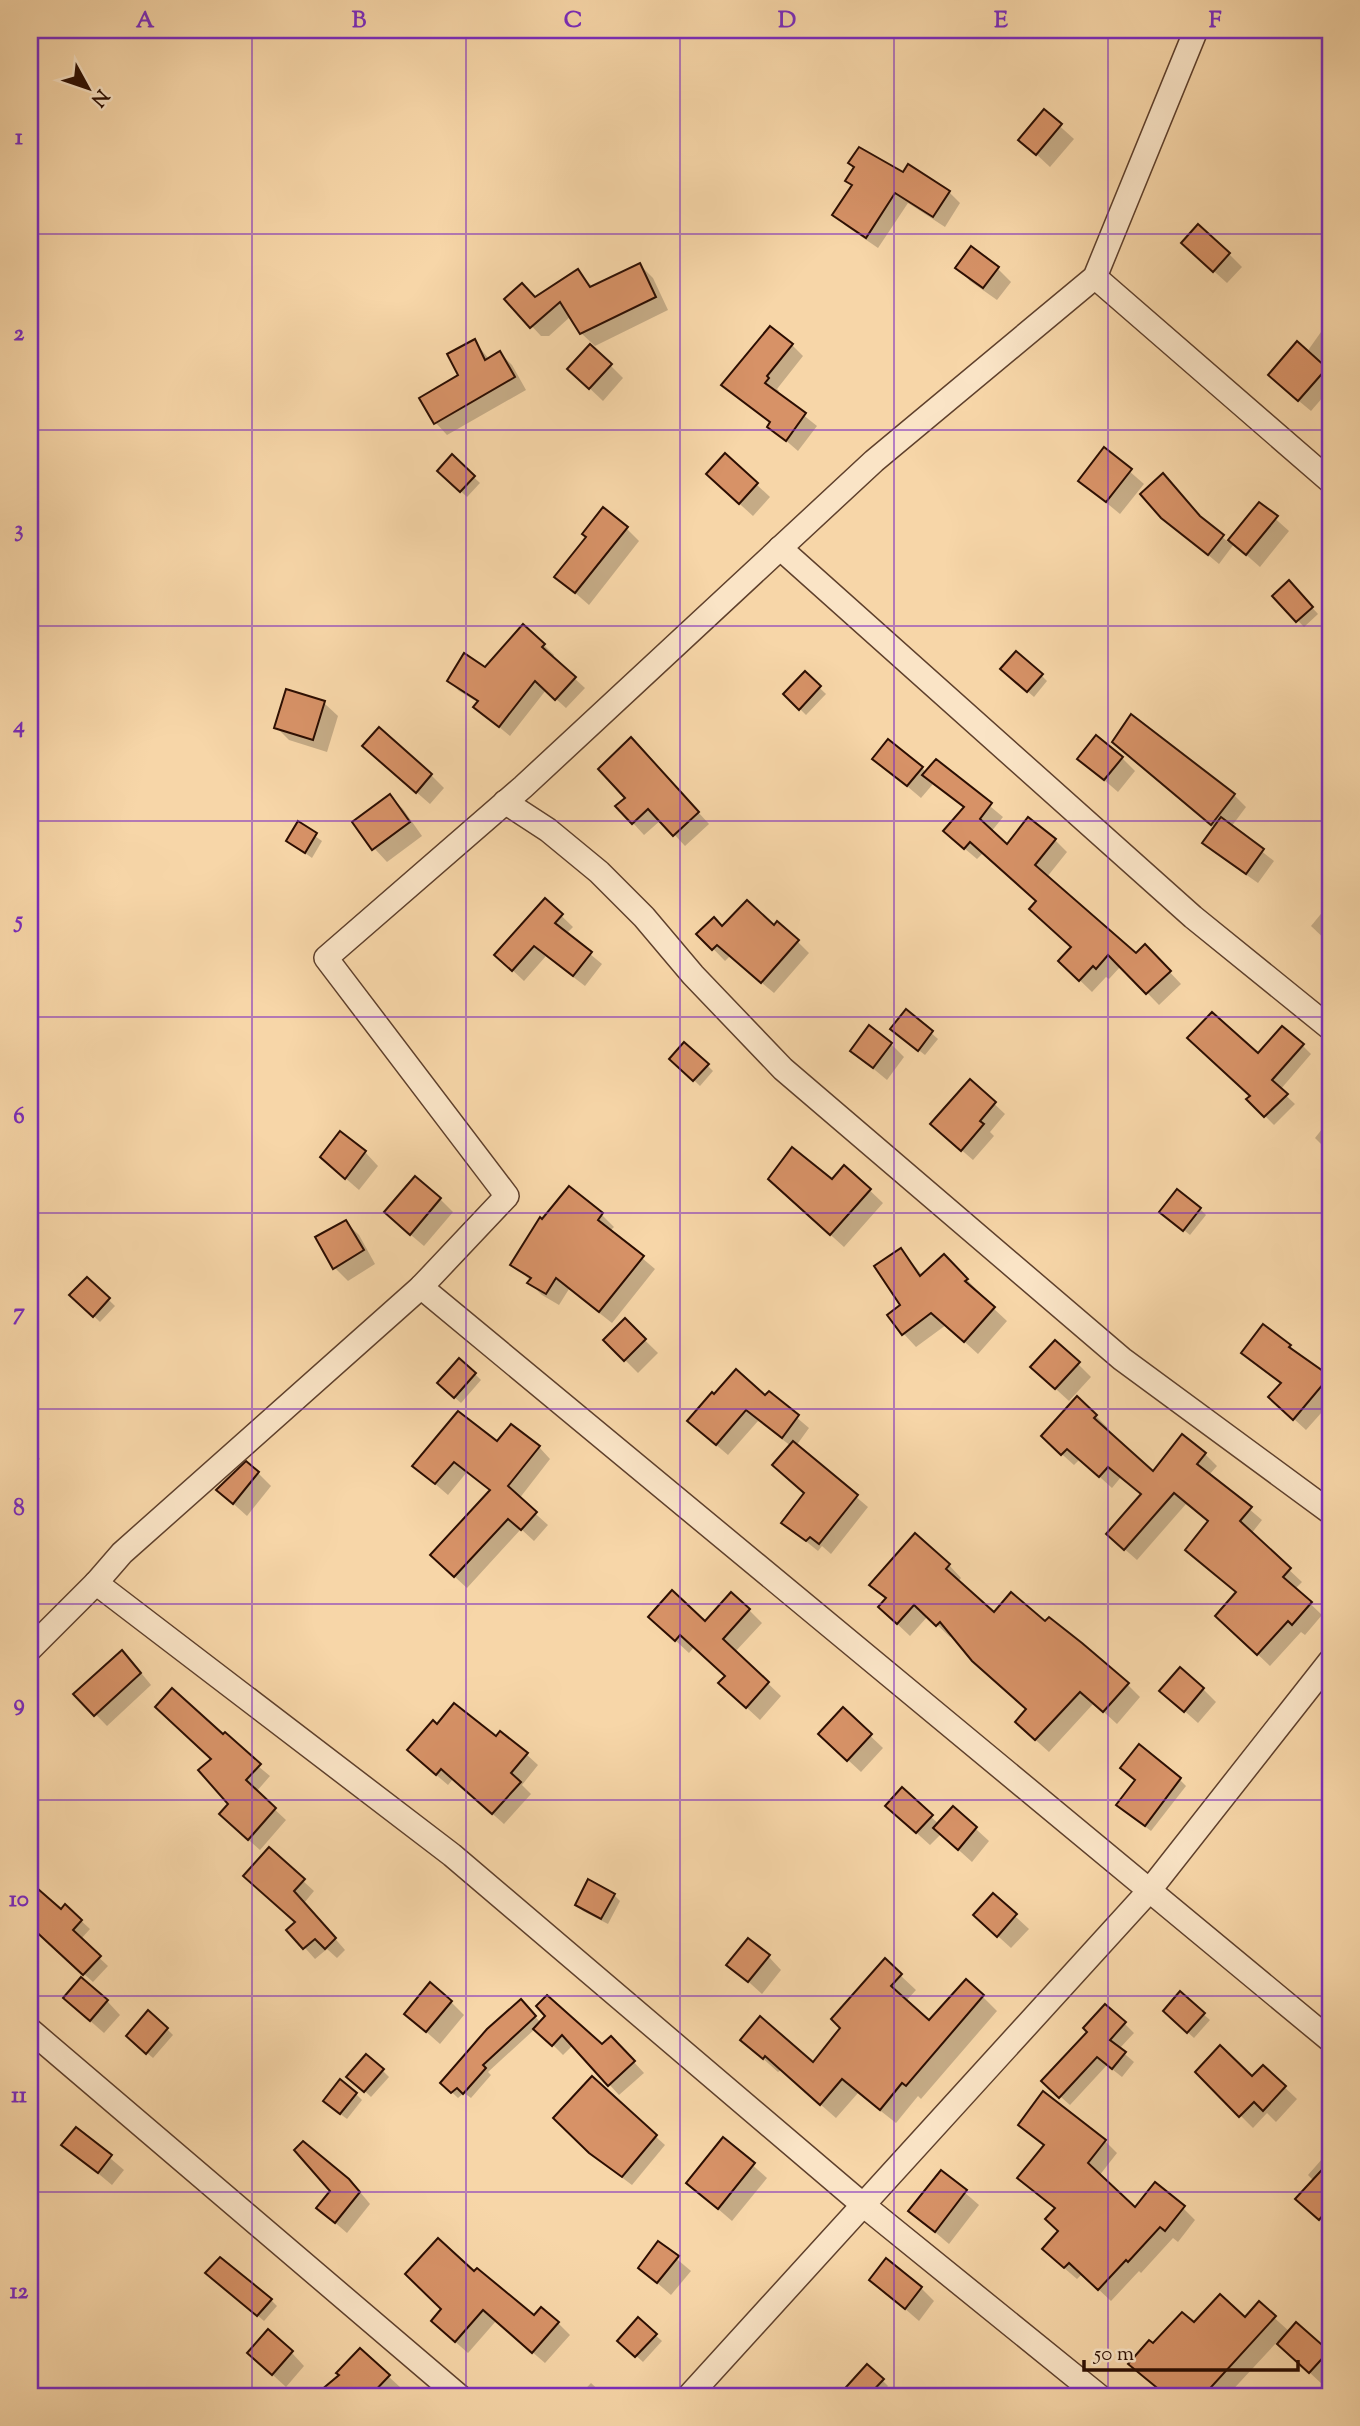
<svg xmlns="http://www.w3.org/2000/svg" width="1360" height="2426" viewBox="0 0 1360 2426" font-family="'Sorts Mill Goudy',serif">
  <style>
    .shadow { fill: #0003 }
    .building { fill: #d79267; stroke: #2c0e02; stroke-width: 2 }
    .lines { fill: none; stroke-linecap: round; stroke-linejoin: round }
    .minor-casing { stroke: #5f402c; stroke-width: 26 }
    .minor { stroke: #fae4c6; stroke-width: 23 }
    .grid { fill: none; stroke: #7b2cbf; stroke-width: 2; stroke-opacity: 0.55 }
    .neatline { fill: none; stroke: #7b2cbf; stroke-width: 2.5 }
    .grid-label { font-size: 23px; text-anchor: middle; font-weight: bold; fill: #7b2cbf }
  </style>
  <rect width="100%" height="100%" fill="#f7d6a8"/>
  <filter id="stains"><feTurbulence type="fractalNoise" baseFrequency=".00286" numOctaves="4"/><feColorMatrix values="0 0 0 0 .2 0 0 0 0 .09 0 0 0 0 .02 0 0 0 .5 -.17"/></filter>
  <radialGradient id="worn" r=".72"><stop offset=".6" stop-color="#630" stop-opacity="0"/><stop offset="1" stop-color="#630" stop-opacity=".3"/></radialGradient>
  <g class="shadow">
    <path d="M1044 112 1074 139 1050 167 1021 140Z"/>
    <path d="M903 175 949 192 960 203 945 227 908 203 878 248 846 226 834 215 853 186 847 181Z"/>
    <path d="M1229 254 1242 267 1227 283 1197 256Z"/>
    <path d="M640 265 653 278 668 310 595 346 581 333 571 316 549 336H541L528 322 535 299 578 272 593 287Z"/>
    <path d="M957 267 998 269 1011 282 997 300 970 281Z"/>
    <path d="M1321 332 1330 338V389L1311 411 1282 387Z"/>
    <path d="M474 341 489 359 500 353 512 365 526 390 447 435 436 423 421 398 460 376Z"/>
    <path d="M792 345 803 356 777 389 779 391 777 394 817 426 798 451 769 426 771 424 723 384Z"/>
    <path d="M610 365 623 378 603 401 583 382Z"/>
    <path d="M1105 450 1144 484 1120 514 1080 481Z"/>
    <path d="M725 455 770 497 753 516 721 487Z"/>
    <path d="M452 457 480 483 467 497 439 471Z"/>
    <path d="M1259 504 1289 531 1260 567 1234 544 1219 564 1162 517 1204 522 1228 542Z"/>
    <path d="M626 528 639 541 589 605 557 577Z"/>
    <path d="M1295 589 1318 614 1304 627 1275 596Z"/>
    <path d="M544 645 554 655 552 658 585 688 566 708 546 690 510 736 475 707 479 703 459 691 449 681Z"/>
    <path d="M805 674 826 694 806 715 785 694Z"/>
    <path d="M1009 675H1041L1047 681 1034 697Z"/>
    <path d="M287 691 324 703 338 716 327 752 289 740 276 727Z"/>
    <path d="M1114 742 1234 795 1246 807 1231 827 1274 861 1258 883 1215 853 1204 843 1215 828Z"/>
    <path d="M642 751 709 824 685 846 661 820 644 835 633 823 628 798Z"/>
    <path d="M874 758 922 768 927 773 936 761 1003 817 991 832 1007 846 1055 840 1067 852 1047 877 1136 955 1145 946 1181 984 1159 1005 1121 966 1109 979 1106 977 1092 992 1060 961 1073 948 1038 902 983 853 977 859 958 843 972 811 937 785 935 786 933 784 921 798Z"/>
    <path d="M1122 758 1135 771 1118 792 1080 759Z"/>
    <path d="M378 759 431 775 444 788 430 804Z"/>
    <path d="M390 796 403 809 422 836 387 862 374 848Z"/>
    <path d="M298 824 322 841 312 858 288 841Z"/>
    <path d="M545 900 573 927 566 934 602 964 585 986 546 956 524 981 507 965Z"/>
    <path d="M1325 909 1330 914V944L1311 926Z"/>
    <path d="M722 928H774L797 941 809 953 774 993 730 956 725 961 699 934Z"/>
    <path d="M906 1011 938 1039 925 1055 898 1034Z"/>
    <path d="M891 1044 904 1057 887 1080 852 1051Z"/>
    <path d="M1302 1045 1311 1054 1280 1090 1295 1104 1274 1125 1248 1099 1252 1096 1258 1056Z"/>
    <path d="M678 1065H707L713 1071 700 1086Z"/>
    <path d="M970 1081 1005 1114 990 1132 994 1136 973 1160 943 1134Z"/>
    <path d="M1330 1119V1153L1315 1138Z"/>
    <path d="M365 1152 378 1166 359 1190 336 1170Z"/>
    <path d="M845 1167 883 1203 844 1247 783 1192 832 1181Z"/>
    <path d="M569 1188 602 1215 614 1227 610 1231 655 1269 612 1323 569 1289 559 1305 542 1295 530 1283 531 1281 512 1264Z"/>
    <path d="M440 1199 453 1212 424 1246 399 1225Z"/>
    <path d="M1200 1209 1206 1215 1190 1235 1168 1217Z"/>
    <path d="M345 1222 359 1235 375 1264 348 1281 335 1268Z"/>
    <path d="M901 1250 923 1276 944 1256 980 1293 978 1294 1007 1321 978 1354 946 1325 916 1347 903 1333Z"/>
    <path d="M87 1279 115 1306 100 1322 72 1295Z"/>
    <path d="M625 1321 658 1353 638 1373 605 1340Z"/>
    <path d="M1290 1346 1301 1358 1330 1379V1403L1306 1430 1282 1408V1384L1243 1353Z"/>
    <path d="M1078 1364 1091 1377 1069 1401 1046 1380Z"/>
    <path d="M475 1374 481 1380 461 1403 445 1389Z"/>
    <path d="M769 1394 809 1428 796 1446 868 1507 831 1554 822 1546 818 1551 783 1523 806 1494 791 1446 758 1421 728 1455 701 1432 766 1398Z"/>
    <path d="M458 1414 498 1444 539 1447 550 1459 519 1499 548 1525 534 1541 521 1529 467 1588 444 1567 491 1491 467 1472 448 1495 427 1477Z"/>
    <path d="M1096 1416 1108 1428 1106 1430 1153 1473 1205 1454 1217 1466 1209 1475 1262 1520 1251 1534 1302 1582 1295 1589 1322 1615 1305 1635 1301 1632 1270 1666 1230 1628 1238 1593 1209 1522 1186 1504 1137 1560 1121 1546 1143 1495 1121 1477 1112 1488 1080 1459 1074 1465 1055 1448Z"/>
    <path d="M30 1445 40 1459 30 1468Z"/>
    <path d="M258 1473 271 1486 247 1516 218 1490Z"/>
    <path d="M949 1565 961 1578 958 1582 994 1614 1046 1624 1127 1684 1140 1697 1117 1724 1094 1703 1049 1752 1030 1735 1028 1709 953 1634 950 1637 928 1616 910 1636 893 1620 887 1600 872 1585Z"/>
    <path d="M749 1610 762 1623 735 1652 781 1696 760 1720 734 1696 726 1677 694 1647 689 1653 664 1630 705 1623Z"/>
    <path d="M133 1663 151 1685 107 1726 76 1694Z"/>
    <path d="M1203 1689 1216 1702 1198 1723 1162 1691Z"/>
    <path d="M843 1710 883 1748 861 1772 834 1747Z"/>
    <path d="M437 1726 526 1754 538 1765 522 1785 531 1794 504 1824 453 1779 448 1785 420 1761Z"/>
    <path d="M223 1737 270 1776 256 1792 286 1820 260 1850 232 1825 230 1804 214 1759Z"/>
    <path d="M1180 1780 1186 1786 1151 1831 1125 1811Z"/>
    <path d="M953 1808 989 1841 972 1862 941 1834 930 1845 901 1819 931 1817 939 1824Z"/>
    <path d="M303 1881 314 1891 304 1903 345 1950 337 1958 327 1949 315 1959 289 1930 297 1923 257 1887Z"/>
    <path d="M31 1885 61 1911 66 1907 90 1929 80 1940 108 1966 93 1982 38 1933 31 1941 30 1940Z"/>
    <path d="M614 1895 620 1901 608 1924 583 1911 577 1905Z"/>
    <path d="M993 1896 1029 1929 1011 1948 989 1928Z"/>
    <path d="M768 1956 781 1970 762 1994 729 1964Z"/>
    <path d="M885 1961 916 1990 906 2001 929 2022 983 1997 997 2011 921 2099 918 2096 896 2123 858 2093 836 2118 781 2070 778 2072 742 2040 814 2064 842 2028Z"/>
    <path d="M1180 1994 1210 2020 1194 2038 1171 2017Z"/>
    <path d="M107 2001 120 2015 104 2033 79 2011Z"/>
    <path d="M521 2001 541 2023 602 2047 621 2048 644 2073 619 2095 573 2045 563 2055 536 2028 488 2072 491 2075 471 2098 464 2093 458 2098 442 2083Z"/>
    <path d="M451 2002 464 2015 440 2044 406 2014Z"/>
    <path d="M1124 2023 1134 2033 1119 2049 1134 2062 1122 2077 1107 2065 1070 2105 1053 2090Z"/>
    <path d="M167 2029 173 2035 153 2058 134 2042Z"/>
    <path d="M1263 2067 1297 2099 1276 2122 1267 2113 1253 2128 1197 2072 1252 2079Z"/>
    <path d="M383 2071 389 2077 371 2097 355 2082Z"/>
    <path d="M356 2094 362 2100 347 2119 331 2107Z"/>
    <path d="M555 2118 655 2136 665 2145 632 2185 601 2162Z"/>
    <path d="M1020 2125 1105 2141 1117 2153 1099 2176 1135 2209 1183 2208 1195 2220 1178 2242 1173 2238 1141 2273 1139 2271 1111 2301 1082 2274 1077 2279 1056 2261 1059 2231 1056 2209 1019 2178 1045 2147Z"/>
    <path d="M76 2129 124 2170 112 2185 64 2145Z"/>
    <path d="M724 2140 767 2178 732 2221 688 2183Z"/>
    <path d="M1330 2150V2229L1308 2209 1314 2181 1308 2175Z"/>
    <path d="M941 2172 979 2205 949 2244 910 2211Z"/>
    <path d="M332 2191 360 2192 370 2204 347 2233 318 2208Z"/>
    <path d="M659 2244 691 2271 671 2295 640 2268Z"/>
    <path d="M474 2274 534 2318 558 2323 570 2335 545 2363 496 2321 468 2353 445 2333Z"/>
    <path d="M214 2279 271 2300 277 2306 264 2321Z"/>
    <path d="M871 2279 921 2288 934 2301 919 2321Z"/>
    <path d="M1259 2304 1290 2332 1296 2325 1330 2355V2377L1323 2385 1277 2342 1227 2396H1167L1143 2376 1153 2345 1194 2325 1245 2320Z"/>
    <path d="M638 2320 662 2341 643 2362 620 2341Z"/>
    <path d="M291 2352 304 2366 286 2387 263 2366Z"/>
    <path d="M868 2366 888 2386 879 2396H858L849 2387Z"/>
    <path d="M342 2375 388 2376 401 2388 393 2396H317Z"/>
    <path d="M591 2383 605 2396H579Z"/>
  </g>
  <g class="building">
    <path d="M1044 109 1062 124 1036 155 1018 140Z"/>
    <path d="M859 147 903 172 908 164 950 191 933 217 895 193 866 238 832 215 852 185 845 181 854 167 848 163Z"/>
    <path d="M1198 224 1230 253 1213 272 1181 243Z"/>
    <path d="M971 246 999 267 983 288 955 268Z"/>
    <path d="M640 263 656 297 580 334 560 302 530 328 504 299 522 283 535 297 578 269 590 287Z"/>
    <path d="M770 326 793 344 767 376 769 378 765 383 806 413 786 441 767 427 770 422 721 385Z"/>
    <path d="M475 339 485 360 500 351 515 377 434 424 419 398 458 375 447 354Z"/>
    <path d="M1297 341 1327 368 1298 401 1268 375Z"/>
    <path d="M590 344 612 364 589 389 567 369Z"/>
    <path d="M1104 447 1132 469 1106 502 1078 481Z"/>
    <path d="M725 453 758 483 739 504 706 474Z"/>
    <path d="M452 454 475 476 460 492 437 471Z"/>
    <path d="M1163 473 1200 516 1224 535 1208 555 1161 518 1140 494Z"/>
    <path d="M1259 502 1278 516 1246 555 1228 540Z"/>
    <path d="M603 507 628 527 575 593 554 577 586 537 582 534Z"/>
    <path d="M1289 580 1313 607 1296 622 1272 596Z"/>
    <path d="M523 624 545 644 542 647 576 677 555 700 535 681 499 727 473 707 478 701 447 681 464 653 485 667Z"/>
    <path d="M1016 651 1043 674 1027 692 1000 669Z"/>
    <path d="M805 671 821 686 799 710 783 694Z"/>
    <path d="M286 689 325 701 313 740 274 728Z"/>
    <path d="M1131 714 1235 794 1211 825 1112 742Z"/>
    <path d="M379 727 432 774 416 793 362 746Z"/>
    <path d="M1096 735 1123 757 1104 780 1077 759Z"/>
    <path d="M631 737 699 812 673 836 648 809 632 824 615 806 625 798 598 769Z"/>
    <path d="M888 739 923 767 907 786 872 759Z"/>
    <path d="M936 759 992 803 980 819 1007 844 1028 817 1056 839 1035 865 1136 953 1145 944 1171 971 1146 994 1108 955 1096 969 1093 966 1079 981 1058 961 1071 947 1029 909 1036 901 970 842 964 849 943 831 964 807 922 775Z"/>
    <path d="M390 794 410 822 372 850 352 822Z"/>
    <path d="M1221 817 1264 849 1246 874 1202 843Z"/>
    <path d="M298 821 317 833 305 853 286 841Z"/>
    <path d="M545 898 563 914 555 923 592 952 573 976 534 946 512 971 494 955Z"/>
    <path d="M747 900 774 925 777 921 799 940 761 983 717 945 712 950 696 934 714 917 722 926Z"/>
    <path d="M906 1009 933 1031 918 1051 890 1029Z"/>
    <path d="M1212 1012 1258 1053 1282 1026 1304 1044 1272 1080 1288 1094 1264 1117 1246 1099 1250 1096 1187 1038Z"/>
    <path d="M869 1025 892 1043 873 1068 850 1051Z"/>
    <path d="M684 1042 709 1064 693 1081 669 1059Z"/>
    <path d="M970 1079 996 1102 980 1121 984 1124 961 1151 930 1124Z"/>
    <path d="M340 1131 366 1151 345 1179 320 1157Z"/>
    <path d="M792 1147 832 1179 844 1165 871 1189 830 1235 768 1179Z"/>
    <path d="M415 1176 441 1198 410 1235 384 1212Z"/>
    <path d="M569 1186 603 1213 598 1220 644 1256 599 1312 556 1278 546 1294 527 1283 531 1278 510 1265 540 1217 542 1219Z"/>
    <path d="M1177 1189 1201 1208 1183 1231 1159 1212Z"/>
    <path d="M346 1220 364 1250 333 1269 315 1237Z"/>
    <path d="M901 1248 920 1276 944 1254 968 1279 965 1281 995 1307 964 1342 931 1313 902 1335 887 1315 900 1305 874 1266Z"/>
    <path d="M87 1277 110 1298 93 1317 69 1295Z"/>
    <path d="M625 1318 646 1339 624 1361 603 1340Z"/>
    <path d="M1263 1324 1291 1345 1289 1347 1330 1376 1293 1420 1268 1397 1281 1383 1241 1353Z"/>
    <path d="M1055 1340 1080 1362 1055 1389 1030 1367Z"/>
    <path d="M459 1358 476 1373 454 1398 437 1383Z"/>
    <path d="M736 1369 765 1395 769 1391 799 1415 782 1438 746 1410 716 1445 687 1421 712 1392 714 1394Z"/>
    <path d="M1077 1396 1097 1415 1094 1418 1153 1471 1182 1434 1206 1453 1197 1464 1252 1507 1240 1521 1291 1568 1283 1577 1312 1602 1292 1625 1288 1621 1257 1655 1215 1616 1236 1592 1185 1550 1208 1521 1174 1493 1124 1550 1106 1534 1141 1494 1108 1467 1099 1477 1067 1449 1061 1455 1041 1436Z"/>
    <path d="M458 1411 497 1441 511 1424 540 1446 508 1486 537 1512 521 1530 508 1519 454 1577 430 1555 490 1490 454 1462 435 1484 412 1466Z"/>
    <path d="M793 1441 858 1495 819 1544 810 1537 806 1541 781 1523 804 1493 772 1465Z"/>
    <path d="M246 1461 259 1472 233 1504 216 1490Z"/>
    <path d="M915 1533 950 1564 946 1569 994 1612 1011 1592 1045 1621 1049 1617 1082 1643 1129 1683 1103 1712 1080 1692 1035 1740 1015 1722 1026 1709 972 1661 940 1622 936 1626 914 1605 897 1624 878 1607 886 1598 869 1585Z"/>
    <path d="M672 1590 705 1621 731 1592 750 1609 723 1639 769 1682 746 1708 718 1683 725 1676 680 1635 675 1641 648 1617Z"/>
    <path d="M122 1650 141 1673 94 1716 73 1694Z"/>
    <path d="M1180 1667 1204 1688 1184 1712 1159 1691Z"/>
    <path d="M172 1688 223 1734 225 1732 261 1764 246 1780 276 1808 248 1840 219 1814 228 1804 198 1770 211 1759 155 1707Z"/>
    <path d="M454 1703 496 1736 500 1731 528 1753 511 1773 521 1782 492 1814 441 1769 436 1775 407 1750 433 1720 437 1724Z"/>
    <path d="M843 1707 872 1734 847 1761 818 1734Z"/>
    <path d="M1139 1744 1181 1778 1145 1826 1116 1805 1135 1780 1120 1768Z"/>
    <path d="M902 1787 933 1815 916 1833 885 1806Z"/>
    <path d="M953 1806 977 1827 958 1850 933 1828Z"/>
    <path d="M269 1847 305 1879 294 1891 336 1938 325 1949 315 1939 303 1949 286 1930 295 1922 243 1876Z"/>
    <path d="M588 1879 615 1894 601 1919 575 1905Z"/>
    <path d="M30 1882 61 1909 65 1904 82 1920 73 1930 101 1956 83 1975 30 1926Z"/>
    <path d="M993 1893 1017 1914 997 1937 973 1915Z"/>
    <path d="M748 1938 770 1955 748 1982 726 1965Z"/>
    <path d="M885 1958 902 1974 891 1986 929 2020 966 1979 984 1995 906 2086 902 2083 880 2110 842 2079 820 2105 765 2056 763 2059 740 2040 760 2016 813 2062 840 2028 831 2019Z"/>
    <path d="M81 1977 108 2000 90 2021 63 1998Z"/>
    <path d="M430 1982 452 2001 426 2032 404 2014Z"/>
    <path d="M1180 1991 1205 2013 1187 2033 1163 2011Z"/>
    <path d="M547 1995 602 2044 611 2036 635 2061 608 2086 562 2035 552 2046 533 2029 545 2016 536 2006Z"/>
    <path d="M521 1999 536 2016 483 2065 486 2068 463 2094 457 2088 451 2093 440 2083 487 2029Z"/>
    <path d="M1105 2004 1126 2022 1110 2040 1126 2052 1112 2069 1097 2057 1059 2098 1041 2081 1087 2032 1083 2028Z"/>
    <path d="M148 2010 168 2028 146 2054 126 2036Z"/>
    <path d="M1220 2045 1252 2076 1263 2065 1286 2086 1263 2111 1254 2102 1239 2117 1195 2072Z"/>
    <path d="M366 2054 384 2069 364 2092 346 2077Z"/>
    <path d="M592 2076 657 2135 622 2177 589 2153 553 2118Z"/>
    <path d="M340 2079 357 2093 340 2114 323 2101Z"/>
    <path d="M1043 2091 1106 2140 1088 2163 1135 2207 1155 2182 1185 2206 1165 2231 1160 2227 1128 2262 1126 2260 1098 2290 1069 2263 1064 2268 1042 2249 1058 2231 1045 2219 1055 2208 1017 2178 1044 2145 1018 2125Z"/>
    <path d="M76 2127 112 2155 98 2173 61 2145Z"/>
    <path d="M723 2137 755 2163 718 2209 686 2183Z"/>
    <path d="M303 2141 349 2179 360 2192 335 2223 316 2208 330 2191 294 2150Z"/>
    <path d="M1330 2161V2207L1319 2220 1295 2199Z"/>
    <path d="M941 2170 967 2190 935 2232 908 2211Z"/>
    <path d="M438 2238 474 2271 477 2268 534 2315 541 2307 559 2322 532 2353 483 2310 455 2342 431 2321 441 2309 405 2274Z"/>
    <path d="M658 2241 679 2256 657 2283 638 2268Z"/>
    <path d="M220 2257 272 2299 257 2316 205 2273Z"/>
    <path d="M886 2258 922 2287 905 2309 869 2280Z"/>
    <path d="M1220 2294 1245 2317 1259 2301 1276 2316 1203 2396H1167L1128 2364 1149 2340 1153 2343 1182 2312 1194 2322Z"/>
    <path d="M638 2317 657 2334 635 2357 617 2341Z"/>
    <path d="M1296 2322 1329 2351 1309 2373 1277 2344Z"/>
    <path d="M268 2329 293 2351 272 2375 247 2353Z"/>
    <path d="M360 2348 390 2375 370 2396H314L339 2375 336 2373Z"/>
    <path d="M867 2364 884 2379 868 2396H838Z"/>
  </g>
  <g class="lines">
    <defs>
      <g id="minor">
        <path d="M1095 277 1330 481"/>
        <path d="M780 548 1193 917 1330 1028"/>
        <path d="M505 802 548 830 599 872 644 917 693 975 783 1069 1122 1359 1330 1512"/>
        <path d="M421 1287 1330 2040"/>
        <path d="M96 1583 452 1855 862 2204 1099 2396"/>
        <path d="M30 1649 96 1583 122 1553 421 1287 507 1196 326 958 523 787 874 461 1095 277 1196 30"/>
        <path d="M30 2030 459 2396"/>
        <path d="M689 2396 1149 1891 1330 1661"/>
      </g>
    </defs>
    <use href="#minor" class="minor-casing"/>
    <use href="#minor" class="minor"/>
  </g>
  <path class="grid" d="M252 30V2396M466 30V2396M680 30V2396M894 30V2396M1108 30V2396M30 234H1330M30 430H1330M30 626H1330M30 821H1330M30 1017H1330M30 1213H1330M30 1409H1330M30 1604H1330M30 1800H1330M30 1996H1330M30 2192H1330"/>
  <rect width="1360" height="2426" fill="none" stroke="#f7d6a8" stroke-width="77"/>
  <g transform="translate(88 88) rotate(130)" stroke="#fae4c6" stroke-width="5" paint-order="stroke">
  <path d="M0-5L12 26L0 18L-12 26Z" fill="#2c0e02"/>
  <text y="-10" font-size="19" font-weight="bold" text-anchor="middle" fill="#2c0e02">N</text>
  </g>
  <path d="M1084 2360v10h214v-10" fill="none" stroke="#2c0e02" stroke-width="3.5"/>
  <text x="1094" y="2360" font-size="21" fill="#2c0e02" stroke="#fae4c6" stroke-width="5" paint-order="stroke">50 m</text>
  <rect x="38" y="38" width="1284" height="2350" class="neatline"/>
  <g class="grid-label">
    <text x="145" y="27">A</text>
    <text x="359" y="27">B</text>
    <text x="573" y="27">C</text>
    <text x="787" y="27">D</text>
    <text x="1001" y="27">E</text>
    <text x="1215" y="27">F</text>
    <text x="19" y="144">1</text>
    <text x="19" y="340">2</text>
    <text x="19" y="536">3</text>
    <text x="19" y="732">4</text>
    <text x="19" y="927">5</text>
    <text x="19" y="1123">6</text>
    <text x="19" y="1319">7</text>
    <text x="19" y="1515">8</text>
    <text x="19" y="1710">9</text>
    <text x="19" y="1906">10</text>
    <text x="19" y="2102">11</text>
    <text x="19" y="2298">12</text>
  </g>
  <rect width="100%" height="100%" filter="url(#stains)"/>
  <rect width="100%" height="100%" fill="url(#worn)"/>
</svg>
